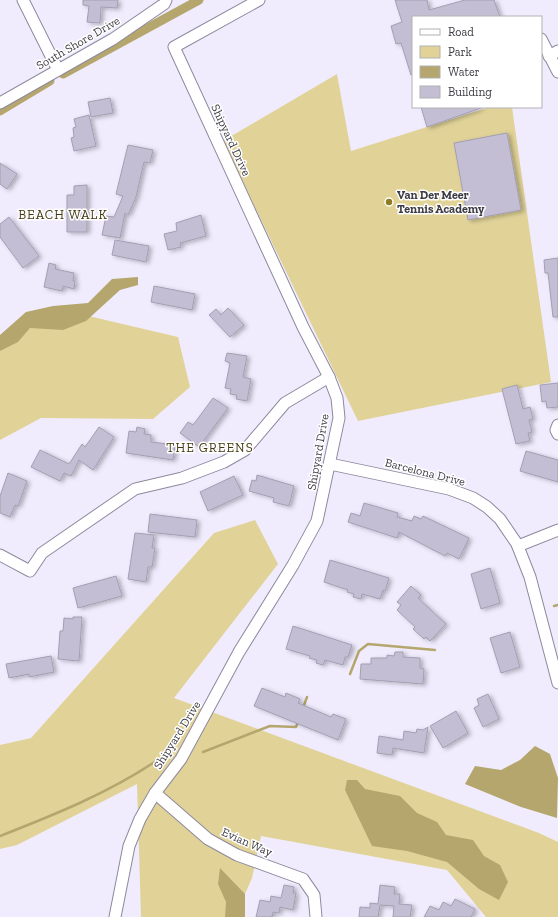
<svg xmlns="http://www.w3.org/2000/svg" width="558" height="917" viewBox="0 0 558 917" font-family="'Zilla Slab',serif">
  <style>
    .green { fill: #e1d398 }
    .water { fill: #b4a66d }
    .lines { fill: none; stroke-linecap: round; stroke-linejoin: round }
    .stream { stroke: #b4a66d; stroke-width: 2.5 }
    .canal { stroke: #b4a66d; stroke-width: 9 }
    .building { fill: #c3bed3; stroke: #a39fb3; filter: url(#shadow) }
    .minor-casing { stroke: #8e899d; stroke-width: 13 }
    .minor { stroke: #fff; stroke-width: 11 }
    .poi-dot { fill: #8f7c22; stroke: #fff; stroke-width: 1.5 }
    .labels { text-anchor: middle; stroke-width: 3; stroke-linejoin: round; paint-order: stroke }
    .street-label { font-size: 12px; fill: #3d3b43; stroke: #fff }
    .poi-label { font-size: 12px; font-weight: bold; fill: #3d3b43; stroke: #fff; text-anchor: start }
    .neighbourhood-label { font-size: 13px; letter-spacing: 1px; fill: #41380e; stroke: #fff }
  </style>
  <defs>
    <filter id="shadow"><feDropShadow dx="3" dy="1.5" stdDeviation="2" flood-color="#0004"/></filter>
  </defs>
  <rect width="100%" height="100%" fill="#f0ecfe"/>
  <g class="green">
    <path d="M337 74 351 151 490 107H512L551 382 358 421 223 141Z"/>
    <path d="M63 310 178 337 190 387 153 419 41 418 0 440V344Z"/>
    <path d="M255 520 278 564 174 698 539 833 558 842V917H486L447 870 261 836 252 878 235 917H141L137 784 17 845 0 849V745L31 738 214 533Z"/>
  </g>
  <g class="water">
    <path d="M138 277V285L120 290 86 321 63 330 30 328 18 342 0 351V335L26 312 53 306 88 303 112 279Z"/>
    <path d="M535 746 550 754 558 778 557 818 521 807 465 784 475 766 501 770 520 760Z"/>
    <path d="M347 780H357L365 789 400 796 417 813 437 822 446 835 473 840 484 856 500 865 508 882 499 900 479 889 447 862 407 851 372 846 345 790Z"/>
    <path d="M220 868 245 894V917H225L226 902 218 884Z"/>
  </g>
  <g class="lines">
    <g class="stream">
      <path d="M554 606 558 605"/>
      <path d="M350 674 359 651 368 644 435 650"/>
      <path d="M303 708 307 697"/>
      <path d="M203 752 270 726 296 727 298 722"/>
      <path d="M0 836C54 815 111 792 159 759"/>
    </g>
    <g class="canal">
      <path d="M63 74 199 0"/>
      <path d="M0 111 50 81"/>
    </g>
  </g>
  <g class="building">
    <path d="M83 0H118L117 8 101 7 100 23 87 22 89 6 83 5Z"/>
    <path d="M395 0H427L429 10 465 0H494L500 17H413V74L411 75 401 43 396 44 391 26 402 22Z"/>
    <path d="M110 98 113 113 91 117 88 102Z"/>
    <path d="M421 107H481V108L427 127Z"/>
    <path d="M89 115 96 146 74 151 71 138 74 137 73 128 76 127 74 119Z"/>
    <path d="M507 133 521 210 468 220 454 143Z"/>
    <path d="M128 145 153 150 150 163 144 162 136 197 128 215 125 213 120 238 102 235 106 216 114 217 123 196 116 194Z"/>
    <path d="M0 163 17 174 7 189 0 184Z"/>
    <path d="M87 185V232H67V195H74V186Z"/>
    <path d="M201 215 206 236 180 243 181 247 168 250 164 234 177 231 176 223Z"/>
    <path d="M9 217 39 256 23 268 0 237V224Z"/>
    <path d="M115 240 149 246 146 262 112 255Z"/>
    <path d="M558 258V317H553L548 273H545L544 260Z"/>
    <path d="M49 263 56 265 55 269 74 273 73 281H75L74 289 63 286 62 291 44 287Z"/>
    <path d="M154 286 195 294 192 310 151 302Z"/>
    <path d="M228 308 244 325 230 337 209 315 216 309 221 315Z"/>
    <path d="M227 353 247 356 243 377 251 379 247 401 236 399 237 395 230 394 231 389 225 388 230 363 225 361Z"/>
    <path d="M558 383V407L547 408 546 401 542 402 540 385Z"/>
    <path d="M517 385 523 409 530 407 533 419 529 420 532 432 528 433 530 441 516 444 502 389Z"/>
    <path d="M213 398 228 408 199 447 180 433 188 422 193 425Z"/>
    <path d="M99 427 114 437 93 470 79 460 71 476 64 473 60 481 31 467 40 450 69 464 82 444 85 447Z"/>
    <path d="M137 427 145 429 144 434 151 435V442L175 445 173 460 126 453 129 431 136 432Z"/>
    <path d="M526 451 558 460V482L520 471Z"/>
    <path d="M8 473 27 481 18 506 15 505 10 517 0 513V496Z"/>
    <path d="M257 475 294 486 289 506 273 502 274 498 249 491 252 480 256 481Z"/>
    <path d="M234 476 243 495 208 511 200 492Z"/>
    <path d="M364 503 398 513 397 517 412 521 414 516 421 519 423 516 469 538 459 559 447 553 445 556 399 532 397 538 348 522 351 513 360 516Z"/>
    <path d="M150 514 197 520 195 537 148 532Z"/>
    <path d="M135 533 154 535 152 548H155L152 567H148L146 582 128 579Z"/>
    <path d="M330 560 389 578 385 591 383 590 380 599 362 594 361 599 353 597 354 594 347 592 348 590 324 582Z"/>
    <path d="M490 568 500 603 481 609 471 574Z"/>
    <path d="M116 576 122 596 78 608 73 588Z"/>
    <path d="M411 586 421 595 418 598 446 624 430 641 426 637 424 639 413 629 415 627 397 610 401 605 397 602Z"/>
    <path d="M73 617H82L79 661 58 659 60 631H63L64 618 73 619Z"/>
    <path d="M293 626 352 645 348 657H345L343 665 325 660 323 665 316 663 317 660 309 658 310 656 286 649Z"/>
    <path d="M510 632 520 667 501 673 490 638Z"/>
    <path d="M395 652H403V657L420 658V668L424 669 423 684 360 679 361 664H371V658H387V655L394 656Z"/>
    <path d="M51 656 54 672 29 677V674L9 678 6 664Z"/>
    <path d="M262 688 285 697 286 693 300 699 298 703 331 717 333 714 346 719 338 740 254 706Z"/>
    <path d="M488 694 499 719 483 727 474 708 479 705 477 699Z"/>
    <path d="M456 711 468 733 443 748 430 726Z"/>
    <path d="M428 727 424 753 393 748 392 755 377 753 379 736 403 740 404 731 416 733 417 729 423 730Z"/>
    <path d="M284 885 294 887 293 893H296L293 910 280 907 279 913 273 912 272 917H256L260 900 270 902 271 896 281 898Z"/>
    <path d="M380 885 395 887 394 894H400L399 904 412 905 410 917H393L394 906 380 905 378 917H359L360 907 370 908V903L378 904Z"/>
    <path d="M455 899 475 909 471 917H424L430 906 439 910 443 902 451 906Z"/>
  </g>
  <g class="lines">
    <defs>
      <g id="minor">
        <path d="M23 0 58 70"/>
        <path d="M541 39 558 72"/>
        <path d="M549 56 558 51"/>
        <path d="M0 103 113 39 164 4 166 0"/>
        <path d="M558 425 556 430 558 434"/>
        <path d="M330 464 449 489 473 498 487 507 500 519 517 544 530 577 558 683"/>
        <path d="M518 546 558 530"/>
        <path d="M0 555 30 571 42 553 135 489 182 478 224 462 245 450 285 403 329 377"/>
        <path d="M155 793 208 839 237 855 303 879 314 895 316 917"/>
        <path d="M115 917 129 846 140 819 155 793 181 759 239 652 293 565 317 521 339 418 337 398 329 377 303 327 174 47 259 0"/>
      </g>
    </defs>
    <use href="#minor" class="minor-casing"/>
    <use href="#minor" class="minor"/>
  </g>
  <circle class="poi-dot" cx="389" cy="202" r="4"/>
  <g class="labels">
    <g class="street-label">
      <text transform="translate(78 43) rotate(-30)" y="4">South Shore Drive</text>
      <text transform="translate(231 140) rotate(65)" y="4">Shipyard Drive</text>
      <text transform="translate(318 452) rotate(-80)" y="4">Shipyard Drive</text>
      <text transform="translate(425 472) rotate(14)" y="4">Barcelona Drive</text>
      <text transform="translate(177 735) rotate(-58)" y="4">Shipyard Drive</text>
      <text transform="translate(247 842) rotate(24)" y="4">Evian Way</text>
    </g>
    <g class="poi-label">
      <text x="397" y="199">Van Der Meer<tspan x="397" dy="14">Tennis Academy</tspan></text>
    </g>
    <g class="neighbourhood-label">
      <text x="63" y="219">BEACH WALK</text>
      <text x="210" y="452">THE GREENS</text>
    </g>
  </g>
  <rect x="412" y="16" width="130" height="92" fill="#ffffff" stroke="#b1b1b4"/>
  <rect x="420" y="29" width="20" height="6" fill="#ffffff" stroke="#b1b1b4"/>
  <text x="448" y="36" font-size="12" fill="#3d3b43">Road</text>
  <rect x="420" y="46" width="20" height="12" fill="#e1d398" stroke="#b1b1b4"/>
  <text x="448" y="56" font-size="12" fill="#3d3b43">Park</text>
  <rect x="420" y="66" width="20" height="12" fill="#b4a66d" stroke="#b1b1b4"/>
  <text x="448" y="76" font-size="12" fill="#3d3b43">Water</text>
  <rect x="420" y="86" width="20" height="12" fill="#c3bed3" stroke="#b1b1b4"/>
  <text x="448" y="96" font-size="12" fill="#3d3b43">Building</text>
</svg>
